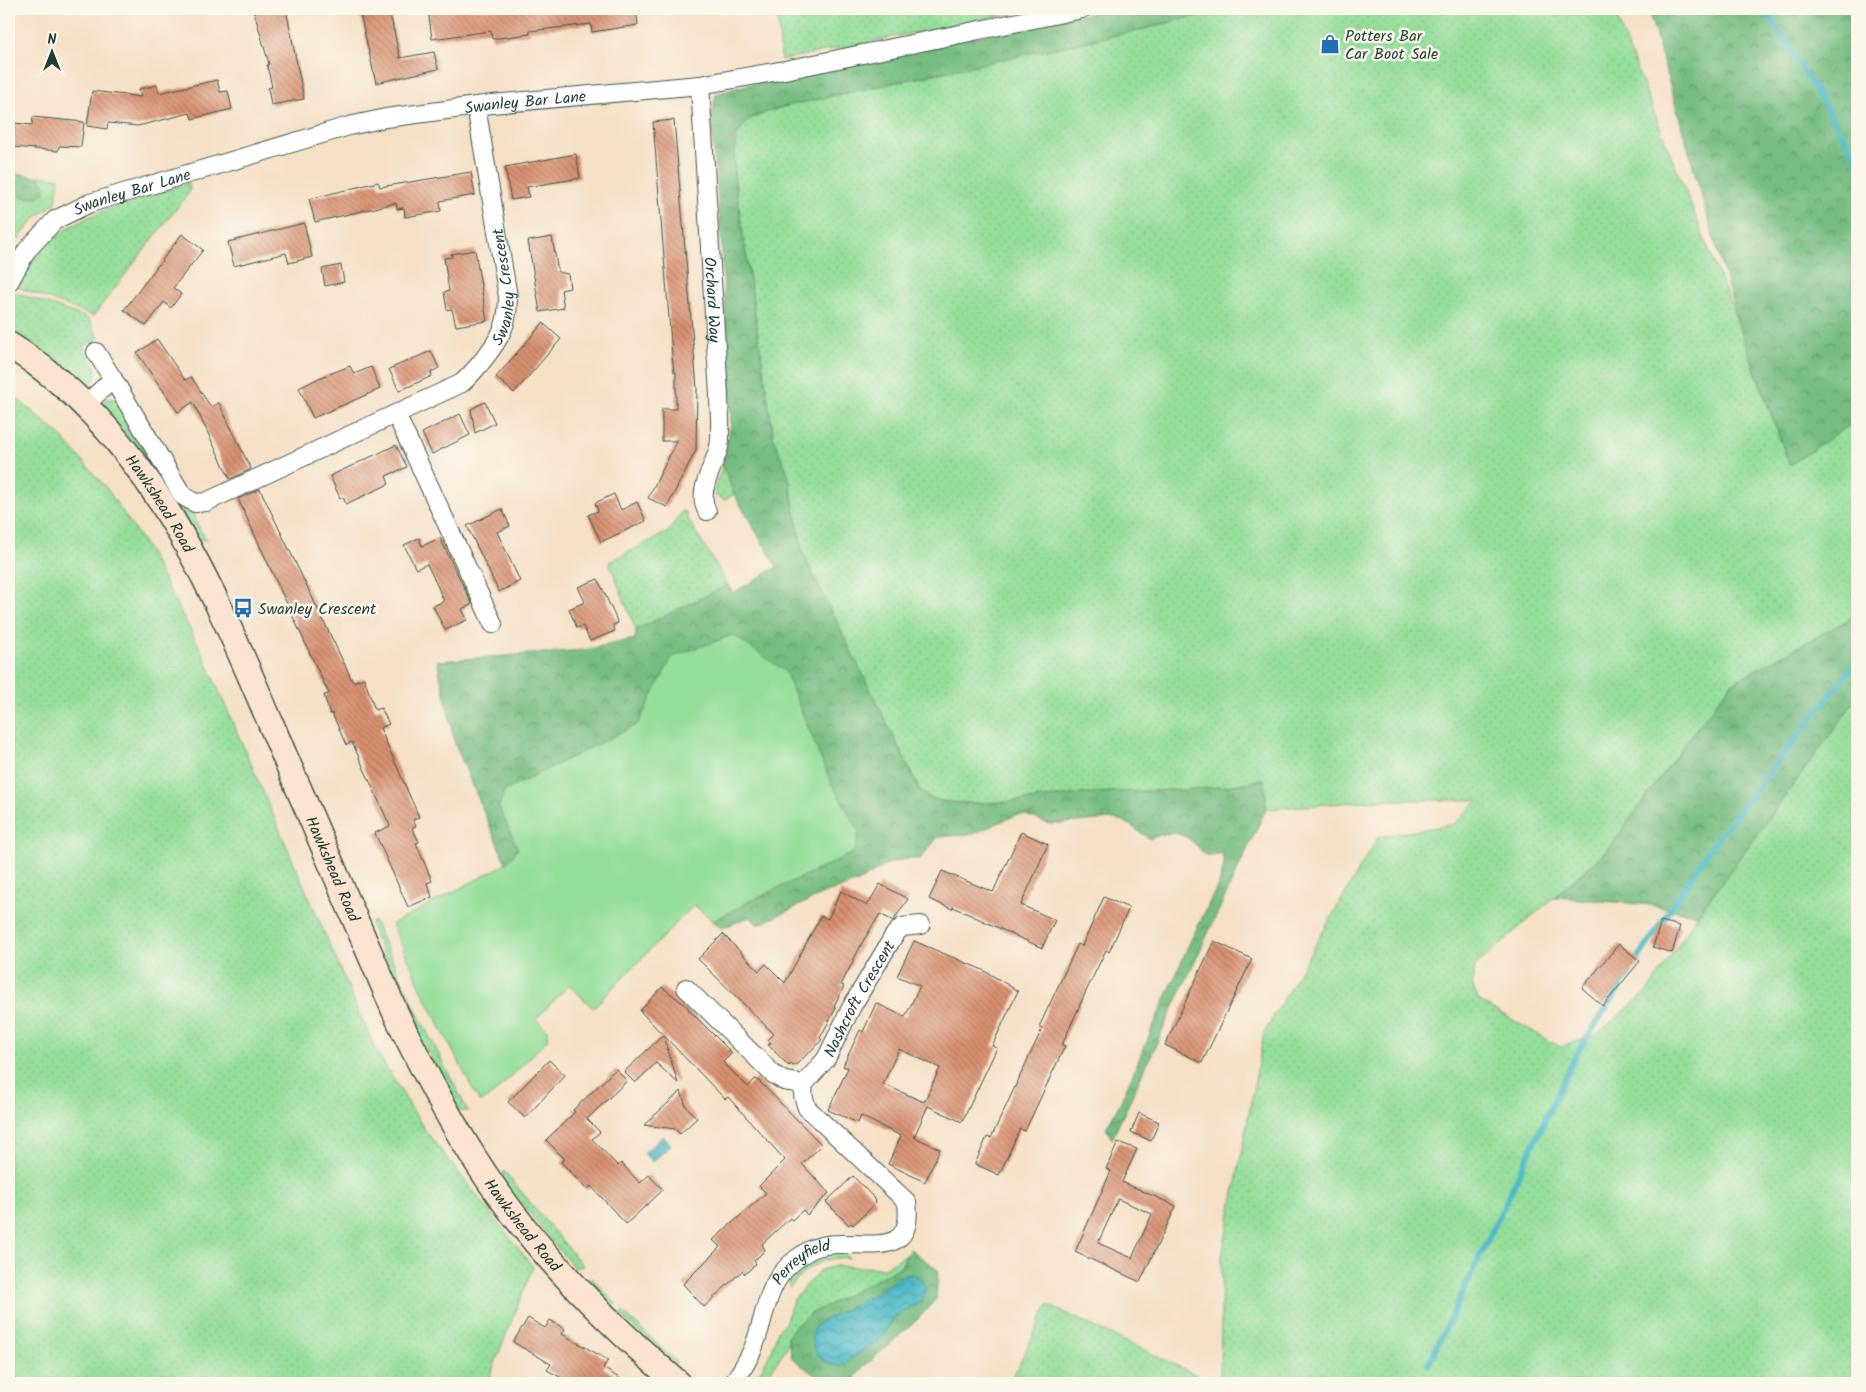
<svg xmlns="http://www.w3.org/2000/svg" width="1866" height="1392" viewBox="0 0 1866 1392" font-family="Kalam,sans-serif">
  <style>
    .grass { fill: url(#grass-dots); stroke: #5a8e67 }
    .forest { fill: url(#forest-crowns); stroke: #4b7d5b; fill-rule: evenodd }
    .park { fill: #94de9a; stroke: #5a8e67 }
    .water { fill: url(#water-waves); stroke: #367b7e }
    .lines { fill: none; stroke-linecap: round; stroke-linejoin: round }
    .stream { stroke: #4cb9c7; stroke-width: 6 }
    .building { fill: url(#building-back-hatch); fill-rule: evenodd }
    .street-casing { stroke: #3f554a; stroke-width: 20 }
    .secondary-casing { stroke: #3f554a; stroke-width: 28 }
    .street { stroke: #fff; stroke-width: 18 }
    .secondary { stroke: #fde4d1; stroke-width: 25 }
    .labels { text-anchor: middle; stroke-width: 5; stroke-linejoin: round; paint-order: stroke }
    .poi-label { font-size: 16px; fill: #1f3d34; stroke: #fbf7ec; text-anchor: start }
    .street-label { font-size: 16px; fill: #1f3d34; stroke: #fbf7ec }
  </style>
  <defs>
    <pattern id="grass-dots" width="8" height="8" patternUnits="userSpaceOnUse" patternTransform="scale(1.25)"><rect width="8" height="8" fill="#94de9a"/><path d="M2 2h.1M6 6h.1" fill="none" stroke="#7fbf85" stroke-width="1.8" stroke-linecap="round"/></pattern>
    <pattern id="forest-crowns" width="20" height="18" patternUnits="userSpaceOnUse" patternTransform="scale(1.25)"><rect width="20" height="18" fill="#77bd82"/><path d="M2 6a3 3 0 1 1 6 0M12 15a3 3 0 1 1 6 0" fill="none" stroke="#619b6b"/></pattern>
    <pattern id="water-waves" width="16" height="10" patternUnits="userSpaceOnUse" patternTransform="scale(1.25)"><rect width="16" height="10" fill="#4cb9c7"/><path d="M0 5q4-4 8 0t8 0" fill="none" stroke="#3f98a2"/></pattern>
    <pattern id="building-back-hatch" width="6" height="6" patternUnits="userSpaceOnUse" patternTransform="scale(1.25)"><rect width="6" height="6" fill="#d99171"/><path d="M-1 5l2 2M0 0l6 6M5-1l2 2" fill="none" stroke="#af785e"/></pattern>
  </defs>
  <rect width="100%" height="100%" fill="#fbf7ec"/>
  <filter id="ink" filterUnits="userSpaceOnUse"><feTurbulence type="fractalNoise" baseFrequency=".02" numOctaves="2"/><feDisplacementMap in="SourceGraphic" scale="10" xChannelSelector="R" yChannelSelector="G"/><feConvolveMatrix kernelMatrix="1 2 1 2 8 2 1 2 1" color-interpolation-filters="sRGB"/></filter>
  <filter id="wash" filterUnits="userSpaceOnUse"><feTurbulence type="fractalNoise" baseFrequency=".0096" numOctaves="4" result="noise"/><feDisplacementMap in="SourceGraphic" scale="20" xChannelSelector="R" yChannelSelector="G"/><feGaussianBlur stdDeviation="1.12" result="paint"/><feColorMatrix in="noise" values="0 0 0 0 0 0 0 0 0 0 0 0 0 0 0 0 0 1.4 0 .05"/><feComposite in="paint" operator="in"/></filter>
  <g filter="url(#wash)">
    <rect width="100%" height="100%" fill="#f5e0c6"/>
    <g class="grass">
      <path d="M777 9H1032L781 60Z"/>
      <path d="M1224 9H1613L1739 326 1789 464 1857 420V615L1732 683 1687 741 1607 851 1475 966 1472 984 1478 1000 1560 1047 1594 1036 1647 992 1716 887 1857 698V1383H1232L1220 1378 1222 1256 1264 1033 1378 837 1454 824 1478 800H1380L1266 809 1264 779C1209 793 1153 789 1097 793 1050 796 1004 805 956 803 941 802 929 800 919 788L803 554 788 474 774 440 734 175C736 122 737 122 786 106L1139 30Z"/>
      <path d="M9 173 22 174 13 186 40 178 37 176 59 178 56 203 35 218 17 241 9 209Z"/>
      <path d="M189 183 190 191 93 316 18 287C29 269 40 248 58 235 95 208 145 198 189 183Z"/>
      <path d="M14 292 85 317 90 321 99 338 83 346 96 368 95 379 90 384 79 383 12 329C6 318 7 303 14 292Z"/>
      <path d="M9 392 59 434 107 489 145 545 203 654 375 1049 425 1130 533 1267 487 1383H9Z"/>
      <path d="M109 398 118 400 170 487 184 507 193 510 194 518 206 540 198 539 158 475 103 406V402Z"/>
      <path d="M723 465 734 494 725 500 716 496 714 491Z"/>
      <path d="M682 511 686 512V516L728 585 636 630 609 562 668 532Z"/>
      <path d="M374 921 421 1020 468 1111H459L411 1020 370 923Z"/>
      <path d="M504 1171 583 1266 574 1268 502 1179Z"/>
      <path d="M828 1252H843L849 1258C822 1256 806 1268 790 1288L788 1280C801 1267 811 1258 828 1252Z"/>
      <path d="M907 1254 901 1267 809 1315 788 1337V1345L763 1383H754L772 1350 778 1330 785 1324 793 1300 820 1270 836 1266 884 1268Z"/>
      <path d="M591 1277 616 1304 612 1308 589 1284Z"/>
      <path d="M1048 1305 1197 1375 1204 1383H1010Z"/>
      <path d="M623 1312 677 1362 674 1364 621 1316Z"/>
    </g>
    <g class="forest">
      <path d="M1110 9H1224L1139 30 786 106 750 118 735 137 734 175 774 440 788 474 803 554 919 788C924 795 929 799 937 800 991 809 1044 796 1097 793 1153 789 1210 793 1264 779L1266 809 1112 1139 1106 1128 1120 1103 1190 942 1220 881 1224 865 1222 853C1219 854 1214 856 1210 856 1204 856 1202 851 1198 847 1182 830 1169 830 1150 839L1124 821 1113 819 1050 824 1026 815H1016L973 834 938 837 920 859H904L887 864 858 882 823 894 758 925 750 917 721 928 713 921 748 902 851 854 856 848 859 831 830 781 785 671 672 657 638 724 504 791 499 807 519 849 506 864 455 744 437 661 584 650 635 639 636 630 728 585 733 593 777 567 735 496 723 465 731 424 721 233 711 122 716 94 743 86Z"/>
      <path d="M1648 9H1857V420L1790 465 1739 326Z"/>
      <path d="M22 174 40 178 44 184 45 193C31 200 20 201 13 186Z"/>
      <path d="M1857 615V698L1698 915 1650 905 1554 897 1607 851 1687 741 1732 683Z"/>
      <path d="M910 1249 938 1270 936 1299 918 1319 860 1370 852 1383H825L792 1358 788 1337 794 1327 809 1315 901 1267ZM901 1276 921 1302 894 1317 882 1337 841 1366 849 1308 873 1295Z"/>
    </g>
    <path class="park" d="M733 635 785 671 830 781 859 831 856 848 851 854 748 902 713 921 694 905 593 1008 569 985 536 1019 547 1030V1040L496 1092 480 1103 427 1001 392 924 506 864 518 849 499 807 504 791 638 724 672 657Z"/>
    <g class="water">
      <path d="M663 1136 671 1145 652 1162 644 1153Z"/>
      <path d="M913 1274 923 1281 925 1287V1294L921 1302 894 1317 882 1337 841 1366C820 1366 804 1342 817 1324L873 1295 901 1276Z"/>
    </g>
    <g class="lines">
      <g class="stream">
        <path d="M1765 9 1857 158"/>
        <path d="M1634 965 1711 847 1857 661"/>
        <path d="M1428 1365 1576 1055 1629 973"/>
      </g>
    </g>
    <g id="blocks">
      <g class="building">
        <path d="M268 9H286L304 99 271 105 268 88 272 87 267 65 269 64 254 12Z"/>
        <path d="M359 9H389L400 58 434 52 438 69 376 83Z"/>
        <path d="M428 9H636L638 25 592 32 591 24 530 31V34L492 39 491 31 432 39Z"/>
        <path d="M217 80 220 92 228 91 232 109 192 119 190 113 138 126 108 123 107 129 87 126 92 91 141 97 139 89 157 85 159 93Z"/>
        <path d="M33 117 84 122 81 147 59 146 58 151 13 147 15 123 32 125Z"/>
        <path d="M674 120 697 388 696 450 667 507 648 498 677 441H662V409H676V372H674L672 355 653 122Z"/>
        <path d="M576 154 580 178 527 187 529 197 511 200 505 167Z"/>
        <path d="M471 172 475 195 440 201 441 211 405 217 404 208 397 209 396 203 315 222 309 199 378 182 380 187Z"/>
        <path d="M304 223 312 257 289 263 286 253 234 266 228 242Z"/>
        <path d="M182 234 203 250 173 288 181 294 171 308 164 302 146 326 124 310Z"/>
        <path d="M552 237 558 272 568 274 570 288 561 290 564 308 540 312 528 241Z"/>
        <path d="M475 250 487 321 456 326 452 309 447 310 444 292 449 291 444 258 452 257 451 254Z"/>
        <path d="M341 265 344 282 325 286 322 269Z"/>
        <path d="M543 323 561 339 514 393 496 377Z"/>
        <path d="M157 339 185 380 191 377 211 407 219 403 251 469 230 479 193 402 178 412 137 353Z"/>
        <path d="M431 351 439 368 431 372 432 376 399 391 389 369Z"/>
        <path d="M350 366 354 374 371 367 380 389 313 418 299 388 319 378Z"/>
        <path d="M485 402 495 423 475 433 471 409Z"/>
        <path d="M460 414 470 435 432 454 422 433Z"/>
        <path d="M396 445 407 467 386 476 389 484 346 504 343 497 340 498 330 476Z"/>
        <path d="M260 489 353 682 364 678 375 710 381 708 389 724 380 728 419 817 413 820 416 826 412 828 419 842 416 843 432 881 427 883 432 897 408 907 375 833 390 826 352 742 346 745 332 713 330 714 324 695 329 694 238 499Z"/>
        <path d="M614 494 621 510 637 502 646 521 601 542 588 515 598 511 595 503Z"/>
        <path d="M502 509 510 526 497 532 520 581 499 592 467 526Z"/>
        <path d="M419 538 422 546 440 538 472 604 462 609 467 620 445 630 433 606 444 601 436 583 427 564 416 569 404 545Z"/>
        <path d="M598 579 618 623 613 625 615 631 590 641 583 626 577 628 569 609 585 602 578 587Z"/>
        <path d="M1021 832 1048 844 1021 905 1055 920 1042 948 953 907 952 909 929 899 942 871 993 892Z"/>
        <path d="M880 884 908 899 893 921 880 914 863 941 841 985 844 986 834 1006 836 1008 820 1038 822 1040 797 1064 793 1066 791 1063 789 1066 768 1045 771 1043 768 1040 774 1034 698 959 723 934 759 971 766 964 785 983 821 916 828 919 841 891 867 906Z"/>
        <path d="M1104 897 1129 908 1109 952 1106 950 1088 987 1062 1045 1065 1046 1025 1131 1020 1129 999 1175 975 1164 987 1137 991 1138 1042 1029 1039 1027 1060 982 1078 944 1082 946Z"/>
        <path d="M1661 921 1680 926 1672 953 1653 947Z"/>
        <path d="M914 941 983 970 1018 991 992 1046 997 1048 962 1122 928 1106 914 1137 940 1149 925 1182 888 1164 901 1136 861 1116 858 1123 828 1110 848 1068 843 1066 860 1030 863 1032 876 1003 905 1017 920 986 897 976ZM899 1049 940 1068 924 1102 883 1084Z"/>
        <path d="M1214 941 1252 959 1202 1063 1165 1045Z"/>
        <path d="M1619 944 1640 961 1603 1006 1582 988Z"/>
        <path d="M662 987 689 1008 688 1009 732 1053 723 1062 748 1087 755 1079 758 1080 822 1145 802 1164 829 1193 807 1215 803 1210 792 1220 790 1218 762 1244 765 1250 754 1261 756 1264 745 1274 742 1271 704 1307 683 1284 720 1247 713 1240 766 1193 759 1186 785 1160 746 1117 728 1097 725 1099 640 1011Z"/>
        <path d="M663 1035 678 1083 656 1063 635 1083 624 1072Z"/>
        <path d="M549 1060 565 1075 525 1118 508 1102Z"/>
        <path d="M616 1069 627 1081 587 1119 600 1132 592 1139 618 1166 621 1163 640 1183 649 1175 663 1190 626 1224 591 1186 587 1190 561 1162 565 1159 546 1140 575 1112 573 1110Z"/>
        <path d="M681 1091 686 1106 697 1118 680 1134 675 1129 644 1125Z"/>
        <path d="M1139 1113 1159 1122 1151 1141 1131 1132Z"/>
        <path d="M1118 1142 1137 1149 1122 1182 1176 1206 1140 1282 1075 1252 1111 1171 1106 1169ZM1118 1199 1152 1214 1132 1258 1098 1243Z"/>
        <path d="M853 1176 875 1199 876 1203 853 1225 851 1223 849 1225 826 1202Z"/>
        <path d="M528 1318 545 1328 550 1320 565 1329 562 1334 608 1360 603 1368 627 1383H571L547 1370 551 1364 513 1342Z"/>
      </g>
    </g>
  </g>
  <g filter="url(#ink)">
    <use href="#blocks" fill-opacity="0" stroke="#3f554a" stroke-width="1"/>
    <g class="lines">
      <defs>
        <g id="street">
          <path id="s1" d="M700 85 719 395C719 412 722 431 719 447 714 467 696 492 707 511"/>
          <path id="s2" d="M9 282 27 250 55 220 90 203 349 126 386 118 492 104 700 85 785 70 1082 9"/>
          <path d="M96 352 113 379"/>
          <path id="s3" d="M84 406 113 379 183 496 195 503 206 502 462 383C475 371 495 347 502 331 507 320 508 308 508 297L476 106"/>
          <path d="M396 414 493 624"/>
          <path d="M686 988 773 1074 784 1081 804 1084"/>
          <path id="s4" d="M733 1383C740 1373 747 1362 752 1351 770 1308 762 1279 808 1251 845 1229 916 1272 907 1202L807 1108 803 1095 804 1084 826 1059 852 1006 895 934 902 927 921 925"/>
        </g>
        <g id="secondary">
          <path id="s5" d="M9 345C154 434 221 607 285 757 322 842 359 928 396 1014 422 1068 450 1122 484 1173 536 1252 605 1321 678 1383"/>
        </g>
      </defs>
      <use href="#street" class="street-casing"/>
      <use href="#secondary" class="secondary-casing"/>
      <use href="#street" class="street"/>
      <use href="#secondary" class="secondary"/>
    </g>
  </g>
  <defs>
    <symbol id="shop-bare" viewBox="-9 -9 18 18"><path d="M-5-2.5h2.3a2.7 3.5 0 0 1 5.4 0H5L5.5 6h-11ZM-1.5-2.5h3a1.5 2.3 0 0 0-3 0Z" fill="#1f6fb2" stroke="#fbf7ec" stroke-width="2.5" paint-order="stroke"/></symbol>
    <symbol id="bus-bare" viewBox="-9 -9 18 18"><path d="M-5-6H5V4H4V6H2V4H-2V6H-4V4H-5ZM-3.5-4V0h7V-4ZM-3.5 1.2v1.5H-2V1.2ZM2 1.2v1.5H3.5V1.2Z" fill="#1f6fb2" stroke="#fbf7ec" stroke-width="2.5" paint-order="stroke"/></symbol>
  </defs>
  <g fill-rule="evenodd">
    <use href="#shop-bare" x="1316" y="30" width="28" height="28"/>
    <use href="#bus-bare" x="229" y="594" width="28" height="28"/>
  </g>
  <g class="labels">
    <g class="poi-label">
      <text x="1345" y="41">Potters Bar<tspan x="1345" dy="18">Car Boot Sale</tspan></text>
      <text x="258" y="614">Swanley Crescent</text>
    </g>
    <g class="street-label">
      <text dy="6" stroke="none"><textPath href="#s2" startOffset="565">Swanley Bar Lane</textPath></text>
      <text dy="6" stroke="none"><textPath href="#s2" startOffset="160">Swanley Bar Lane</textPath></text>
      <text dy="6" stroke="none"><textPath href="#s3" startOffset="594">Swanley Crescent</textPath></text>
      <text dy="6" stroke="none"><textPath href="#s1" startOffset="215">Orchard Way</textPath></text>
      <text dy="6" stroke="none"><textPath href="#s5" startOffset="221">Hawkshead Road</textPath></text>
      <text dy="6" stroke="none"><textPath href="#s5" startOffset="626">Hawkshead Road</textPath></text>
      <text dy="6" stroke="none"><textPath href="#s4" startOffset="551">Nashcroft Crescent</textPath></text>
      <text dy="6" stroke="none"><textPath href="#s5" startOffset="1031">Hawkshead Road</textPath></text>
      <text dy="6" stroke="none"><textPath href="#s4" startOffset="144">Perreyfield</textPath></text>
    </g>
  </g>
  <rect width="1866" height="1392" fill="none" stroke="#fbf7ec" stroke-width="30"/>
  <g transform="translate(52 52)" stroke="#fbf7ec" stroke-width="4" paint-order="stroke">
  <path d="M0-4L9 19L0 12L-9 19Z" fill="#1f3d34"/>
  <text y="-8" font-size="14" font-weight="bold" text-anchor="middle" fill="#1f3d34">N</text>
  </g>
</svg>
